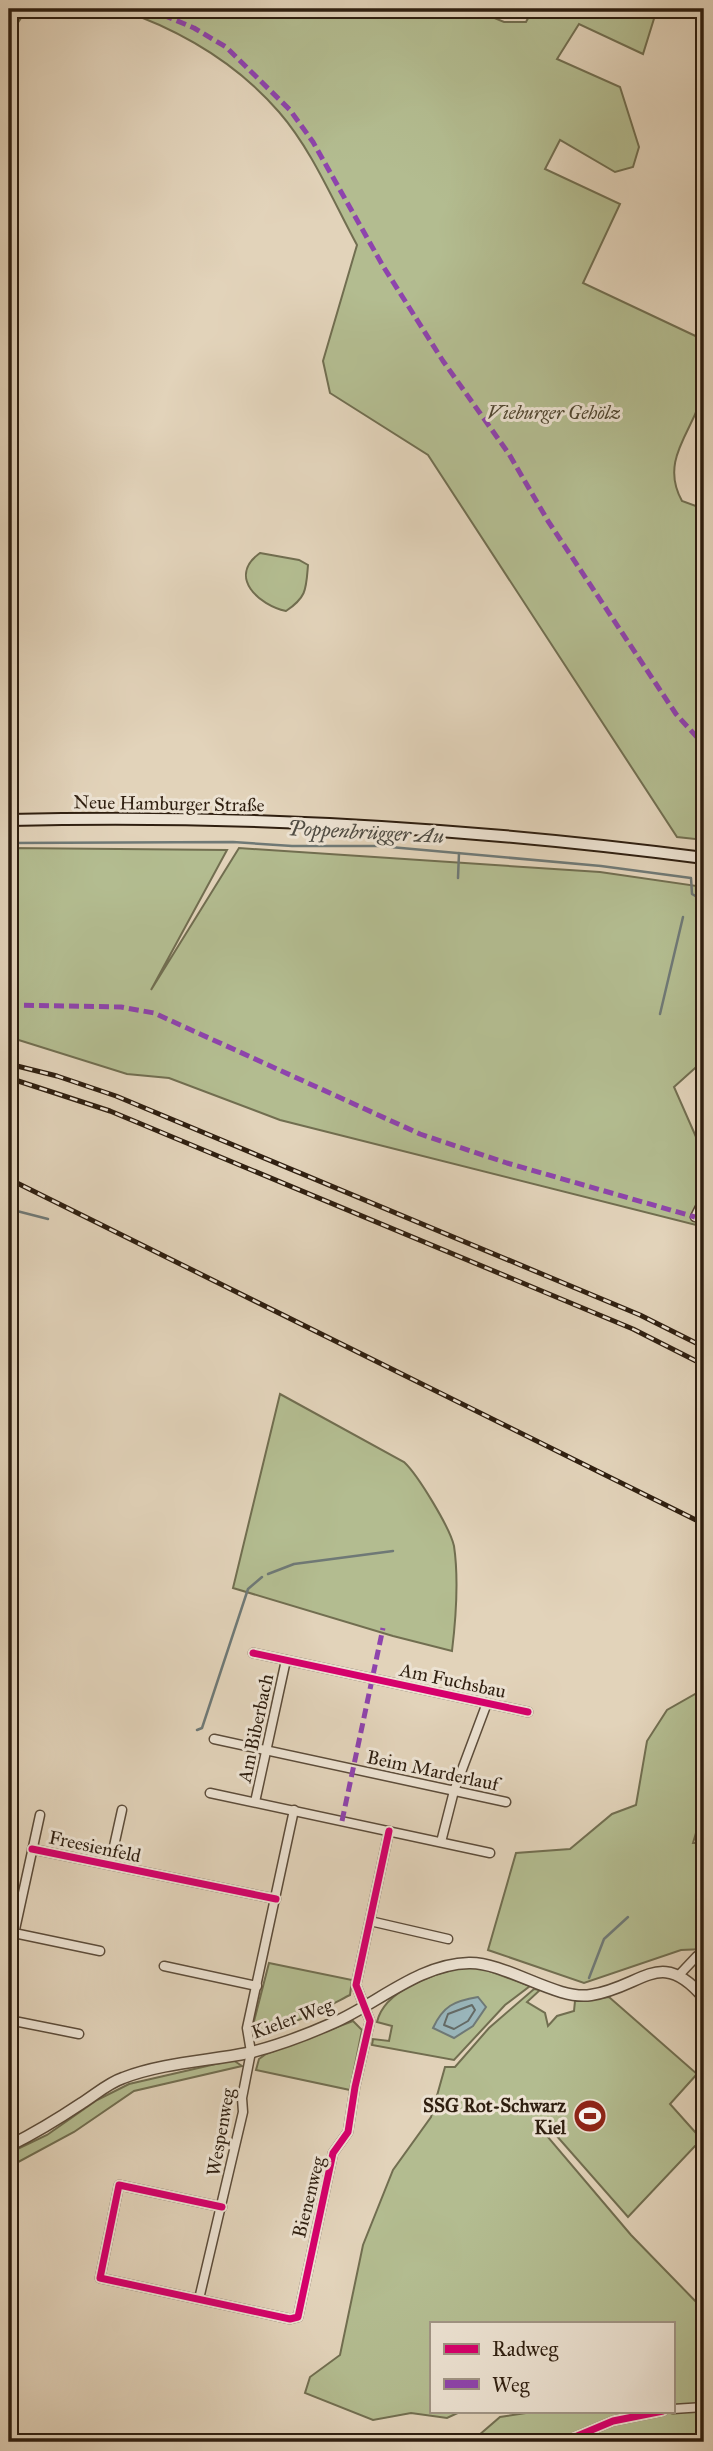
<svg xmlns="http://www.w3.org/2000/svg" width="713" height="2451" viewBox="0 0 713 2451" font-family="'IM FELL Great Primer',serif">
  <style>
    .green { fill: #b3bc90; stroke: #716e50; stroke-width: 2 }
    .water { fill: #99b5ba; stroke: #6f7976; stroke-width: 2 }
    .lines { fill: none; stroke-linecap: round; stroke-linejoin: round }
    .shore { stroke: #646a65; stroke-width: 2 }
    .stream { stroke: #6f7976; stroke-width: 2.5 }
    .minor-casing { stroke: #5c4c3a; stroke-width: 11 }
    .tertiary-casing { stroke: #5c4c3a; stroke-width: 13 }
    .secondary-casing { stroke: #2f1f10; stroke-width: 14 }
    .minor { stroke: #ece2d2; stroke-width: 8 }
    .tertiary { stroke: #ece2d2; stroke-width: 10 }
    .secondary { stroke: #ece2d2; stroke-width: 10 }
    .rail-casing { stroke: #2f1f10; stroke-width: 5 }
    .rail { stroke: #ece2d2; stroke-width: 2.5; stroke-dasharray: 8; stroke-linecap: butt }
    .quiet { stroke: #8e44ad; stroke-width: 5; stroke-dasharray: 10 5; stroke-linecap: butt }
    .cycleway-casing { stroke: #ece2d2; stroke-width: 11 }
    .cycleway { stroke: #d6006c; stroke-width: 7 }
    .labels { text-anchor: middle; stroke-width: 6; stroke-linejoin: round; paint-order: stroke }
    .park-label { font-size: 19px; font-style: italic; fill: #504630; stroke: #ece2d2 }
    .street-label { font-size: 19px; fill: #2f1f10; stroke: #ece2d2 }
    .poi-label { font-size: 19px; font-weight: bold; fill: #2f1f10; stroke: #ece2d2; text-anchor: end }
    .water-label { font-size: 21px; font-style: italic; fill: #4f4c43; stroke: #ece2d2 }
  </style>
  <rect width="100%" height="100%" fill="#e2d3ba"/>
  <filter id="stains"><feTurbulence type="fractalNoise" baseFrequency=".00286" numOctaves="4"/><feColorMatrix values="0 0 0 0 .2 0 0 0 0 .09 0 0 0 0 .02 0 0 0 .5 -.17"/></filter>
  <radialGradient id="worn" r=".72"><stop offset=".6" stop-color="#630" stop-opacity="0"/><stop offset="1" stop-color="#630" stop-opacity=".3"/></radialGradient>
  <g class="green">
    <path d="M9 9H27L9 36Z"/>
    <path d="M119 9H351L370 15 412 9H473L504 22H526L533 9H657L643 54 579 24 557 59 620 87 639 147 633 167 615 172 560 140 545 169 620 204 583 283 704 340C704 355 707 374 704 389 696 429 658 458 682 501L704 509V840L677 837 428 455 330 393 323 361 357 245C333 201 312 150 279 112 235 61 180 30 119 9Z"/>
    <path d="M260 553 299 560 308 565C306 589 307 597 286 611 259 605 227 577 260 553Z"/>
    <path d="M9 848 227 850 151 990 239 848 600 872 704 887V1060L674 1087 704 1155V1227L280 1120 169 1078 127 1074 9 1037Z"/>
    <path d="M280 1394 404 1462C418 1475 450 1528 454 1546 459 1580 456 1618 452 1651L393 1636 233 1588Z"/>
    <path d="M704 1689V1806L693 1843H704V1949L681 1950 584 1983 488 1950 516 1853 570 1849 612 1814 636 1805 647 1741 667 1710Z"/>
    <path d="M269 1963 352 1980 350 1995C328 2006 275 2036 252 2029Z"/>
    <path d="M463 1967 481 1968 530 1986 505 2005 454 2060 372 2045 373 2039 389 2041 392 2026 377 2022C384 1990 433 1974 463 1967Z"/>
    <path d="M534 1989 540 1990 527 2002 545 2013 548 2026 557 2016 574 2011 575 2001 609 1997 697 2074 670 2104 704 2142V2146H695L628 2217 548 2126 541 2129 631 2235 704 2310V2442H471L500 2417 539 2411H673V2323H431V2411H462L447 2418 411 2413 373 2420 305 2393 310 2377 340 2355 363 2245 393 2170 431 2117 445 2067H455L489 2028Z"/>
    <path d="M353 2021 362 2030 350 2090 256 2070 259 2059 266 2054Z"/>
    <path d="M233 2060 242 2066 134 2091 74 2132 9 2167V2153L47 2135 97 2100 129 2084Z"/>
  </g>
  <path class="water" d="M478 1997 486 2007 473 2026 454 2038 433 2028C443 2006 454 2001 478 1997Z"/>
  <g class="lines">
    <path class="shore" d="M472 2005 475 2010 468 2021 454 2029 444 2025 448 2014Z"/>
    <g class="stream">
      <path d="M9 843 233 842 292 846H379L601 866 691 878 692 894 704 901"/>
      <path d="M458 878 459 853"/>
      <path d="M660 1014 683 917"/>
      <path d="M9 1209 48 1219"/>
      <path d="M268 1574 294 1564 393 1551"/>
      <path d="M197 1730 202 1728 248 1589 262 1577"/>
      <path d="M589 1978 604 1939 628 1917"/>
    </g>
    <defs>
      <g id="minor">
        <path d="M704 1199 695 1217 704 1219"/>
        <path d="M253 1653 528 1712"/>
        <path d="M214 1739 506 1802"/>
        <path d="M210 1793 490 1853"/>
        <path d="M255 1802 286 1660"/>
        <path d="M441 1842 454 1791 487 1703"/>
        <path d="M32 1849 276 1899"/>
        <path d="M110 1864 122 1810"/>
        <path d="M370 1921 448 1939"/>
        <path d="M14 1933 100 1951"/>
        <path d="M9 1957 40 1815"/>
        <path d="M164 1966 257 1986"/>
        <path d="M680 1974 697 1956 704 1954"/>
        <path d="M9 2020 79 2034"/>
        <path d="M222 2207 119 2185 100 2278 290 2319 298 2317 333 2153 348 2132 355 2087 370 2021 356 1985 389 1831"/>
        <path d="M199 2299 243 2112 242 2098 251 2052 247 2028 294 1810"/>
        <path d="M673 2409 704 2407"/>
        <path d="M563 2442 613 2421 663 2411"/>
      </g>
      <path id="tertiary" d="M9 2146C35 2133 58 2119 82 2103 95 2095 108 2083 123 2078 162 2063 207 2061 248 2053 277 2046 306 2035 333 2023 377 2004 419 1964 469 1963 506 1962 557 2001 591 1995 643 1987 660 1946 704 1998"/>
      <path id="secondary" d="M9 820C241 814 474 828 704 858"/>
    </defs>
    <use href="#minor" class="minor-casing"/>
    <use href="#tertiary" class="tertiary-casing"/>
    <use href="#secondary" class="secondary-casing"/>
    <use href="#minor" class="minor"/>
    <use href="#tertiary" class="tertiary"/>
    <use href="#secondary" class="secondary"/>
    <defs>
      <g id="rail">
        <path d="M9 1064 57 1076 116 1096 640 1315 704 1347"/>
        <path d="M9 1078 110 1111 633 1329 704 1365"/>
        <path d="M9 1179 704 1524"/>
      </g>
    </defs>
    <use href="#rail" class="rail-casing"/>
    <use href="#rail" class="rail"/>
    <g class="quiet">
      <path d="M149 9 194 28 226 47 290 110 313 142 383 266 443 361 509 454 548 521 676 714 704 745"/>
      <path d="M9 1005 121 1007 154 1013 420 1134 507 1163 695 1217"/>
      <path d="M342 1821 383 1628"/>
      <path d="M9 1917 17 1919"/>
    </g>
    <defs>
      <g id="cycleway">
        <path d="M253 1653 528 1712"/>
        <path d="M32 1849 276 1899"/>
        <path d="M222 2207 119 2185 100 2278 290 2319 298 2317 333 2153 348 2132 355 2087 370 2021 356 1985 389 1831"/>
        <path d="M563 2442 613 2421 663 2411"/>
      </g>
    </defs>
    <use href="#cycleway" class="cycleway-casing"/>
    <use href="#cycleway" class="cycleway"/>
  </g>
  <defs>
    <symbol id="stadium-disc" viewBox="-11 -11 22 22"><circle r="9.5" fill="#8f2418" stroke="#ece2d2"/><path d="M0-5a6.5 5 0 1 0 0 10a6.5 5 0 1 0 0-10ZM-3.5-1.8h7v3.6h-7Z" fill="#fff"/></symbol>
  </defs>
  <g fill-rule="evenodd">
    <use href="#stadium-disc" x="571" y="2097" width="38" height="38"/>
  </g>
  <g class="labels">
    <g class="park-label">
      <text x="554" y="419">Vieburger Gehölz</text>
    </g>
    <g class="street-label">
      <text transform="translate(169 803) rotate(1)" y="7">Neue Hamburger Straße</text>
      <text transform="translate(453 1680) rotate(12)" y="7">Am Fuchsbau</text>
      <text transform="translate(255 1728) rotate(-78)" y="7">Am Biberbach</text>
      <text transform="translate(433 1770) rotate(12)" y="7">Beim Marderlauf</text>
      <text transform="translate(95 1846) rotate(12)" y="7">Freesienfeld</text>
      <text transform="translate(292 2018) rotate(-20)" y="7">Kieler Weg</text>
      <text transform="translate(220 2132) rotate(-80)" y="7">Wespenweg</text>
      <text transform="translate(308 2197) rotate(-76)" y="7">Bienenweg</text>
    </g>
    <g class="poi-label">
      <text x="566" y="2112">SSG Rot-Schwarz<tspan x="566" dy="22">Kiel</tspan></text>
    </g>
    <g class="water-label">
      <text transform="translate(366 832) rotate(3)" y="7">Poppenbrügger Au</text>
    </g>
  </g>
  <rect width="713" height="2451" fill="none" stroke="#e2d3ba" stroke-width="35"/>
  <rect x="10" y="10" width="692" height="2430" fill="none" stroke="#2f1f10" stroke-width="3.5"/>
  <rect x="18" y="18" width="678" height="2416" fill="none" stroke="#2f1f10" stroke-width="2"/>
  <rect x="430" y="2322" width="245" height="91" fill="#ece2d2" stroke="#a09484" stroke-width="2"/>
  <rect x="444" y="2344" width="35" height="10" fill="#d6006c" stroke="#a09484" stroke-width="2"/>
  <text x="492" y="2356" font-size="21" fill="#2f1f10">Radweg</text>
  <rect x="444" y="2379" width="35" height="10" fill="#8e44ad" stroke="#a09484" stroke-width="2"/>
  <text x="492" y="2392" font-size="21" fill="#2f1f10">Weg</text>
  <rect width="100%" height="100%" filter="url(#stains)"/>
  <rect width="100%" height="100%" fill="url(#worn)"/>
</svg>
